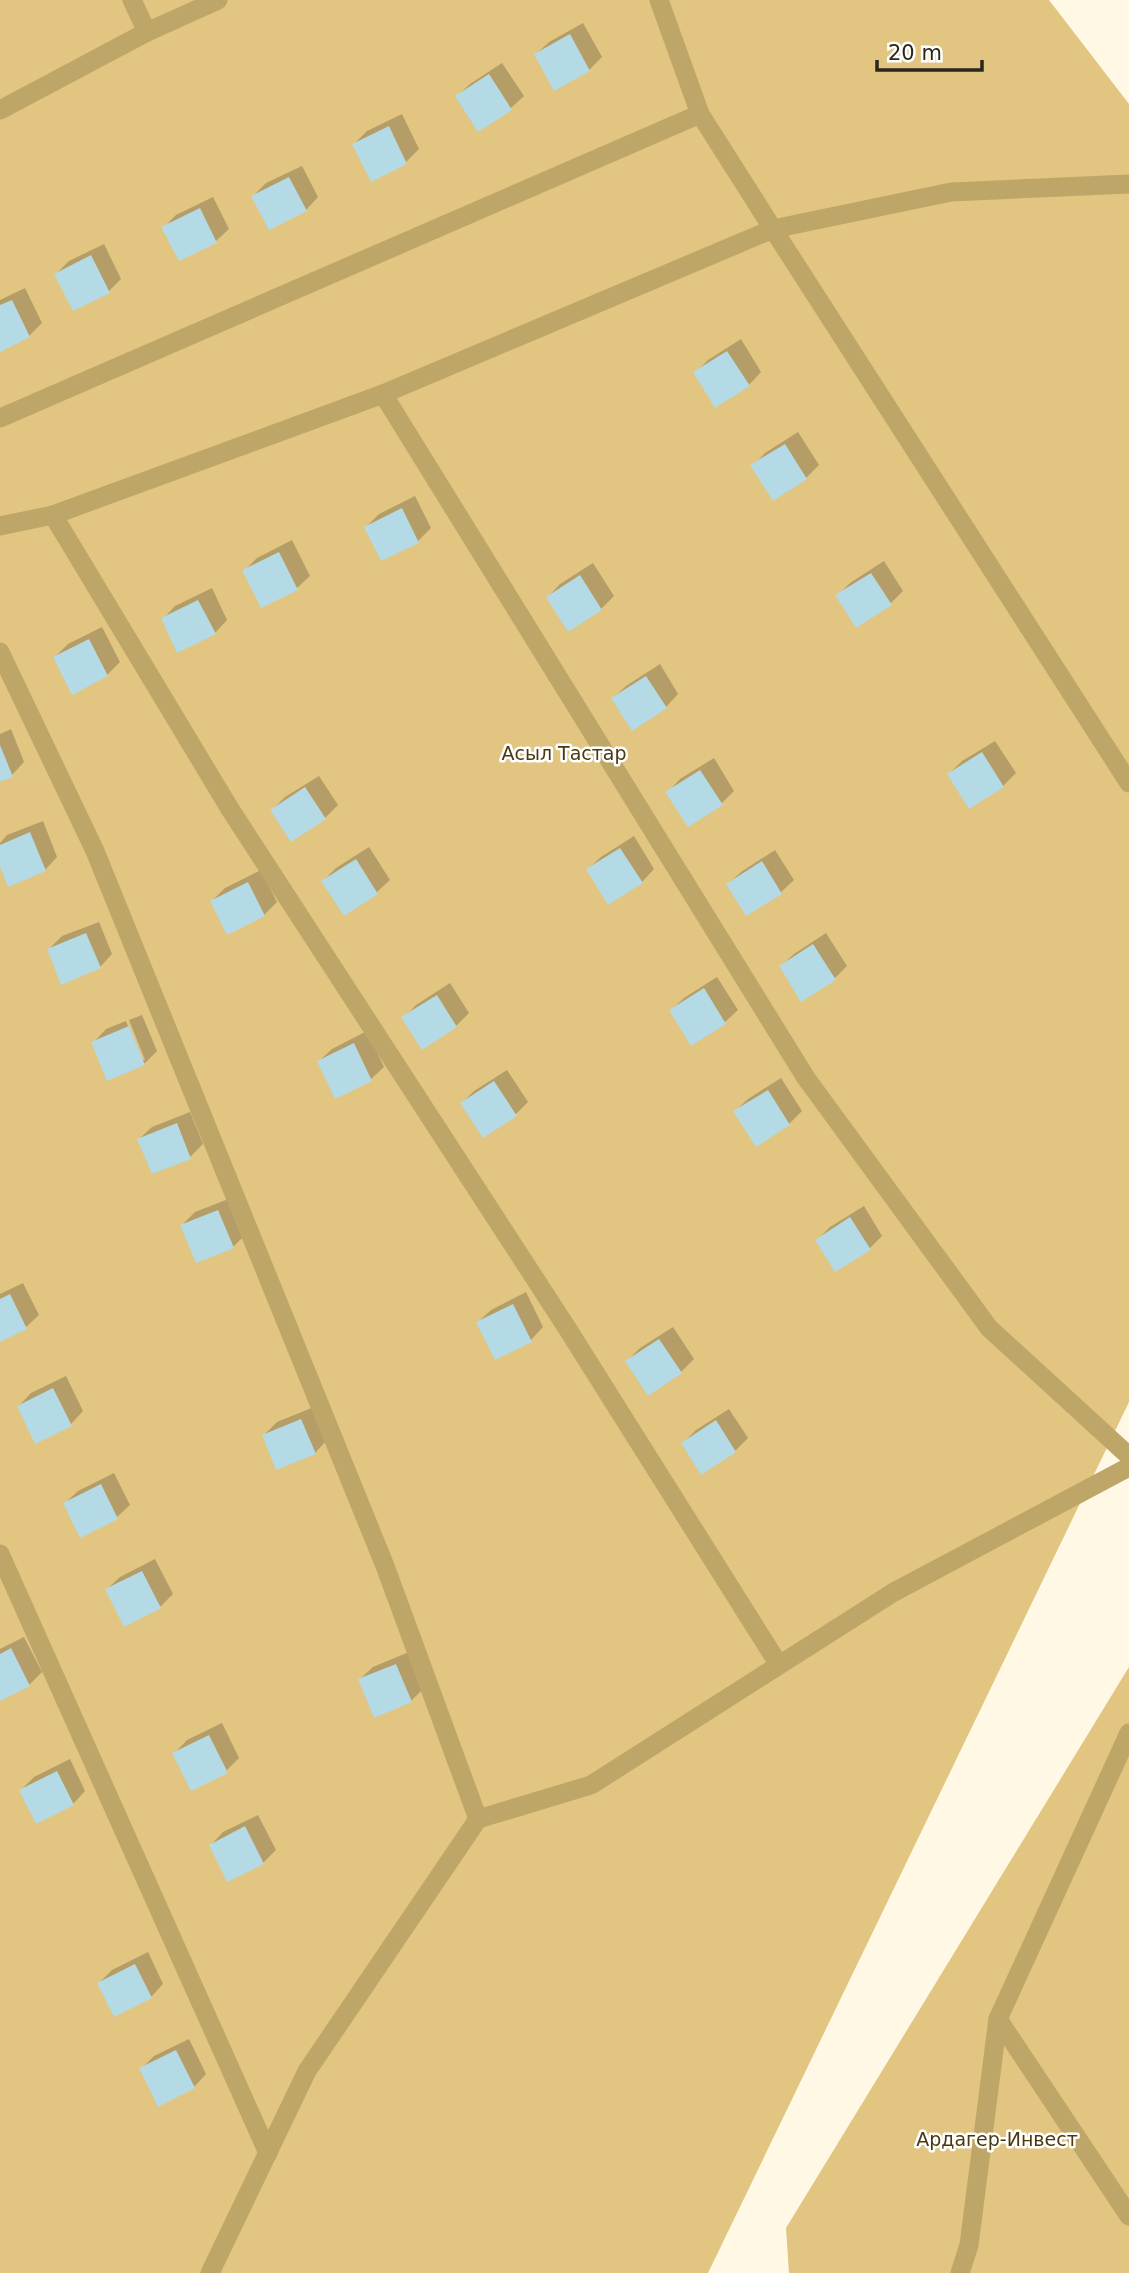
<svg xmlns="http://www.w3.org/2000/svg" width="1129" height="2273" viewBox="0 0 1129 2273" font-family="'DejaVu Sans',sans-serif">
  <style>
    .green { fill: #e1c580 }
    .shadow { fill: #0003 }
    .building { fill: #b4dae5 }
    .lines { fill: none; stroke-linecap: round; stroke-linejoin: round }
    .minor { stroke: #bea668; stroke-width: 19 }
    .labels { text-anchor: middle; stroke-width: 5; stroke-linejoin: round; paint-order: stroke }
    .park-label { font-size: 19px; fill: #49390d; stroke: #fff }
  </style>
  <rect width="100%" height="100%" fill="#fff8e5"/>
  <g class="green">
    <path d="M0 0H1049L1129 104V1402L708 2273H0Z"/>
    <path d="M1129 1667V2273H789L786 2228Z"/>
  </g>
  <g class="shadow">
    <path d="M583 23 602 57 589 70 536 54 549 42Z"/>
    <path d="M502 63 524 96 511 108 457 96 470 84Z"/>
    <path d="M402 114 419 149 406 162 372 179 354 144 367 131Z"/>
    <path d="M302 166 318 197 306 210 253 196 266 183Z"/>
    <path d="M213 197 229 229 216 241 163 228 176 215Z"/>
    <path d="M104 244 121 279 108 292 56 274 69 261Z"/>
    <path d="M25 288 42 323 29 336 0 350V300Z"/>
    <path d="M741 339 761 372 749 385 695 373 708 360Z"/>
    <path d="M798 432 819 465 806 478 753 466 765 453Z"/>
    <path d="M415 496 431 528 418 541 366 527 379 514Z"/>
    <path d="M292 540 310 576 297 588 244 571 257 558Z"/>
    <path d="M884 561 903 591 890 604 837 596 850 583Z"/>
    <path d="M593 563 614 596 601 609 548 597 560 584Z"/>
    <path d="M212 588 227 620 215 633 163 619 175 606Z"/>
    <path d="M102 627 120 662 107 675 55 657 68 644Z"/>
    <path d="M660 664 678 694 666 707 613 698 626 686Z"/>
    <path d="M11 729 24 762 12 775 0 780V734Z"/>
    <path d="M995 741 1016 773 1003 786 949 774 962 761Z"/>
    <path d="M714 758 734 791 721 804 668 792 680 779Z"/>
    <path d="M319 776 338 805 325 818 291 840 272 810 285 797Z"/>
    <path d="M43 821 57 857 45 870 0 862V843L7 835Z"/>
    <path d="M634 836 654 869 642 882 588 869 601 857Z"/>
    <path d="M369 847 390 880 377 892 345 913 323 881 336 868Z"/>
    <path d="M775 850 794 880 781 892 747 914 728 884 741 872Z"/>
    <path d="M261 870 277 902 264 915 212 901 225 888Z"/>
    <path d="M99 922 112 954 100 967 49 949 62 936Z"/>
    <path d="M826 933 847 966 835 978 781 966 794 954Z"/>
    <path d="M717 977 738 1010 725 1022 671 1010 684 998Z"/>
    <path d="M450 983 469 1013 456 1026 404 1018 416 1005Z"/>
    <path d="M142 1015 157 1051 144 1064 94 1042 106 1029 126 1021 141 1060H145L129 1020Z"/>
    <path d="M367 1031 384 1067 371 1079 336 1097 319 1061 332 1049Z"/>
    <path d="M507 1070 528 1102 515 1115 462 1103 474 1091Z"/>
    <path d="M781 1078 802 1111 789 1124 735 1111 748 1099Z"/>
    <path d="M190 1112 203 1144 190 1157 139 1139 152 1127Z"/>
    <path d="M231 1198 246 1234 233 1247 182 1225 195 1212Z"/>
    <path d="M864 1206 882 1236 870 1248 817 1240 830 1227Z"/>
    <path d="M23 1283 39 1315 26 1327 0 1340V1294Z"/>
    <path d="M526 1292 543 1327 531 1340 478 1322 491 1310Z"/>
    <path d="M673 1327 694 1359 681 1372 649 1393 627 1361 640 1348Z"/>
    <path d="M66 1376 83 1411 71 1424 19 1406 31 1393Z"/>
    <path d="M314 1407 327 1440 315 1453 264 1435 277 1422Z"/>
    <path d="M729 1409 748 1438 735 1451 702 1473 683 1443 696 1430Z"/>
    <path d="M114 1473 130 1505 117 1517 65 1503 78 1491Z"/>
    <path d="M155 1559 173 1594 160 1607 107 1589 120 1577Z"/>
    <path d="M24 1637 42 1672 29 1685 0 1699V1649Z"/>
    <path d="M409 1652 424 1688 411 1701 360 1679 373 1667Z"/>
    <path d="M222 1723 239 1758 226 1771 175 1753 187 1740Z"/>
    <path d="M70 1759 85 1791 73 1804 21 1790 34 1777Z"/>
    <path d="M258 1815 276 1850 263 1863 211 1845 223 1832Z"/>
    <path d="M148 1952 163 1984 151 1997 99 1983 112 1970Z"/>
    <path d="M189 2039 206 2074 194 2087 141 2069 154 2056Z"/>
  </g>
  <g class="building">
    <path d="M570 34 590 71 554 91 534 54Z"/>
    <path d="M489 74 512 110 478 132 455 96Z"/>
    <path d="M389 126 407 164 371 182 352 144Z"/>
    <path d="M289 177 307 211 269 230 251 196Z"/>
    <path d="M200 208 217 243 179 261 161 227Z"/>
    <path d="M91 255 110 293 73 311 54 274Z"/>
    <path d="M12 300 30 337 0 352V305Z"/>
    <path d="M727 351 750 386 715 408 693 372Z"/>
    <path d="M785 444 807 479 773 501 750 465Z"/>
    <path d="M402 508 419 543 381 561 364 527Z"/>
    <path d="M279 552 298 590 261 608 242 570Z"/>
    <path d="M871 573 892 605 856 628 835 595Z"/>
    <path d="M580 575 602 610 568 632 546 597Z"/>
    <path d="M198 600 216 634 177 653 161 618Z"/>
    <path d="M89 639 108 676 72 695 53 657Z"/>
    <path d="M646 676 667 708 632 731 611 698Z"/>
    <path d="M0 745 13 777 0 782Z"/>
    <path d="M982 752 1004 787 969 809 947 774Z"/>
    <path d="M700 770 723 805 688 827 665 792Z"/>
    <path d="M305 787 326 819 291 842 270 810Z"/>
    <path d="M30 832 46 871 8 887 0 867V845Z"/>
    <path d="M620 848 643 883 608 905 586 869Z"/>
    <path d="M356 859 378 894 344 916 321 881Z"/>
    <path d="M762 861 782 894 746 916 726 884Z"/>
    <path d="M248 882 265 916 227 935 210 901Z"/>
    <path d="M86 933 101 968 61 985 47 949Z"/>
    <path d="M813 944 836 980 801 1002 779 966Z"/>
    <path d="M704 988 726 1024 691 1046 669 1010Z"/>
    <path d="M437 995 457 1027 422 1050 401 1017Z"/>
    <path d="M129 1026 145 1065 107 1081 91 1042Z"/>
    <path d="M354 1043 372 1081 335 1099 317 1061Z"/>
    <path d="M494 1081 517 1116 483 1138 460 1103Z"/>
    <path d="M768 1090 790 1125 756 1147 733 1111Z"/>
    <path d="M177 1123 191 1159 152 1174 137 1139Z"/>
    <path d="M218 1210 234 1248 196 1263 180 1225Z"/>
    <path d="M850 1217 871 1250 835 1272 815 1240Z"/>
    <path d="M10 1294 27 1329 0 1342V1299Z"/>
    <path d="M513 1304 532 1342 495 1360 476 1322Z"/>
    <path d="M659 1339 682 1373 648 1396 625 1361Z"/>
    <path d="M53 1388 72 1426 35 1444 17 1406Z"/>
    <path d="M301 1419 316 1454 276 1470 262 1435Z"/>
    <path d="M716 1420 736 1452 701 1475 681 1443Z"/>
    <path d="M101 1484 118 1519 80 1538 63 1503Z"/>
    <path d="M142 1571 161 1608 124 1627 105 1589Z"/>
    <path d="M11 1648 30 1686 0 1701V1654Z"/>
    <path d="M396 1664 412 1702 374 1718 358 1679Z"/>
    <path d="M209 1735 228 1773 191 1791 172 1753Z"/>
    <path d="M57 1771 74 1805 36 1824 19 1790Z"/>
    <path d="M245 1826 264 1864 227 1882 209 1845Z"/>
    <path d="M135 1964 152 1998 114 2017 97 1983Z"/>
    <path d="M176 2050 195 2088 158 2107 139 2068Z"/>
  </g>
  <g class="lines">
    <g class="minor">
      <path d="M132 0 147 32"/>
      <path d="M659 0 700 114 773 229 951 192 1129 184"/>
      <path d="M0 110 147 32 218 0"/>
      <path d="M383 394 806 1078 989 1328 1129 1456"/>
      <path d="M0 418 700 114"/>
      <path d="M53 515 230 809 567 1328 779 1665"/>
      <path d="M0 526 53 515 383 394 773 229 1129 783"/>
      <path d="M0 652 95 851 385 1566 478 1819 307 2071 210 2273"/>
      <path d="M0 1554 268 2153"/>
      <path d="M478 1819 591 1785 894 1592 1129 1467"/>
      <path d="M998 2019 1129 1733"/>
      <path d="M960 2273 969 2245 998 2019 1129 2216"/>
    </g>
  </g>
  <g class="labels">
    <g class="park-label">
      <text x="564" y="760">Асыл Тастар</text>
      <text x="997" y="2146">Ардагер-Инвест</text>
    </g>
  </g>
  <path d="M877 60v10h105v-10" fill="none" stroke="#2b271b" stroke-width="3.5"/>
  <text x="888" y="60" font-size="21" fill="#2b271b" stroke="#ffffff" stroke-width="5" paint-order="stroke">20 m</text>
</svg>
